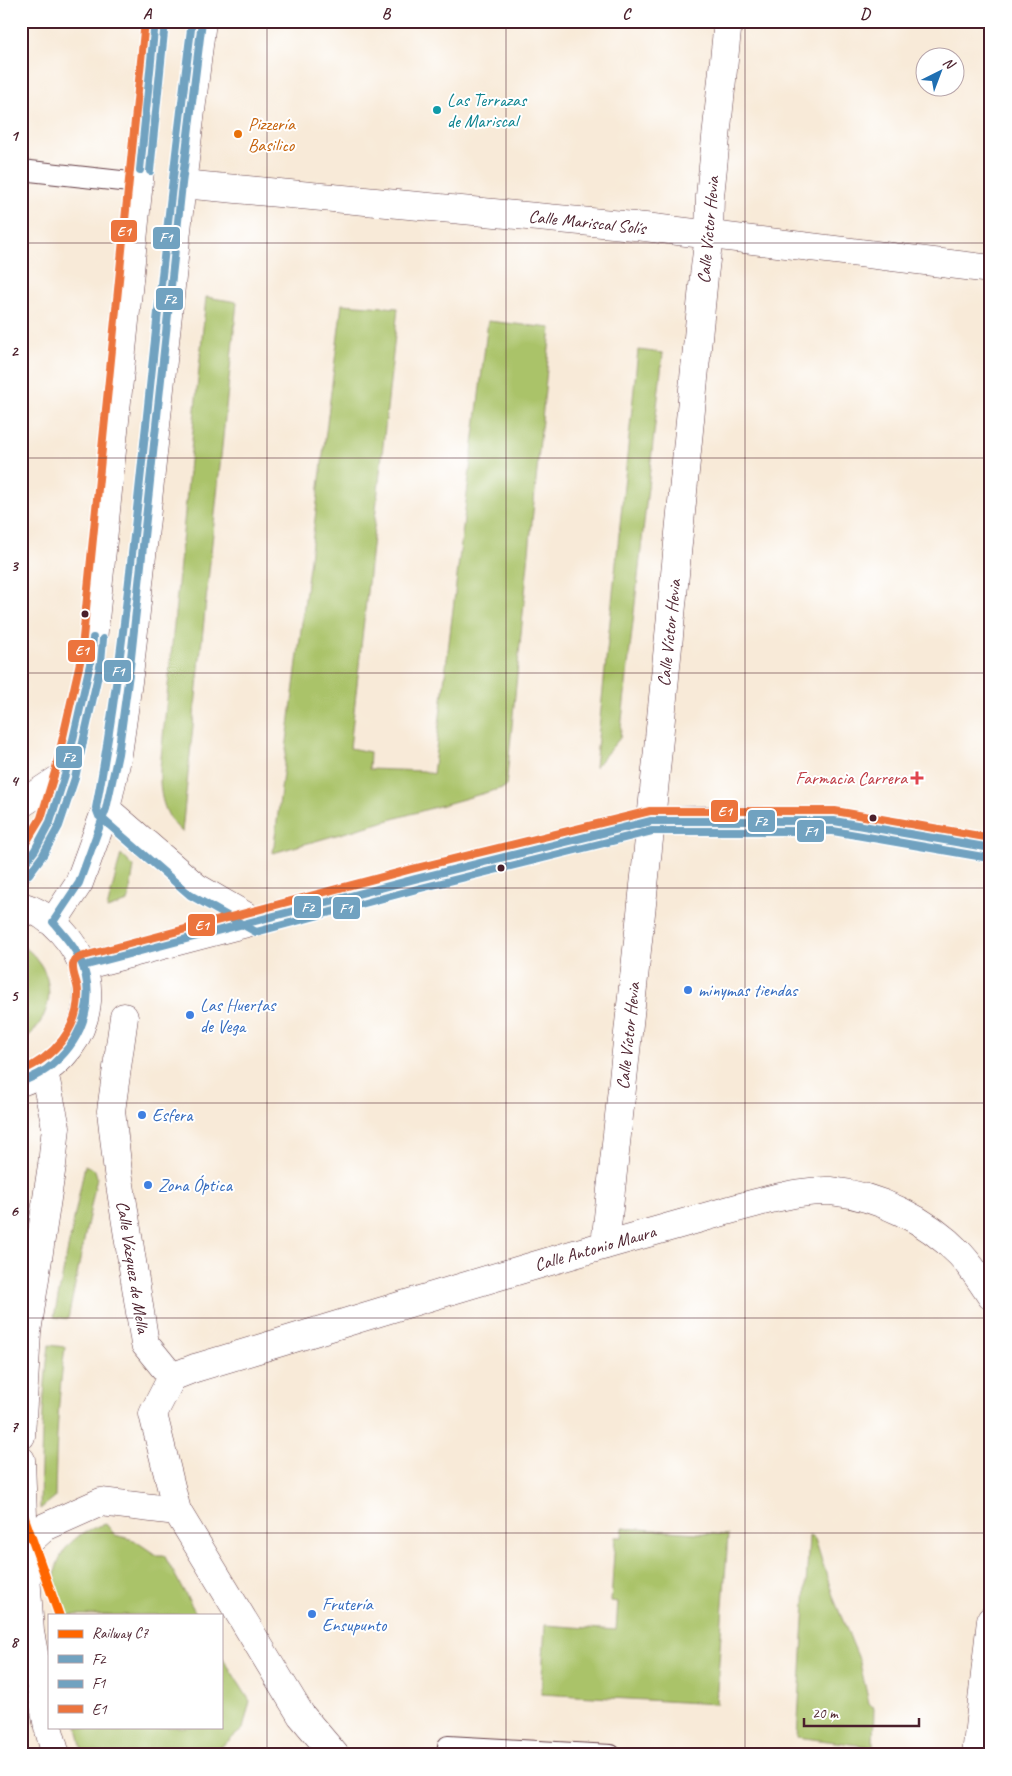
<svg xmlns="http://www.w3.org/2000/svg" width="1012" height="1776" viewBox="0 0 1012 1776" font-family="Caveat,sans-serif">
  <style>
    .green { fill: #aac369; stroke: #7a714a }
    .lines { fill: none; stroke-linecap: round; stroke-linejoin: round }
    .service-casing { stroke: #643d45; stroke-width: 22 }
    .pedestrian-casing { stroke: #643d45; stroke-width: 29 }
    .minor-casing { stroke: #643d45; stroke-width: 29 }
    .secondary-casing { stroke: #643d45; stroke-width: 29 }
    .service { stroke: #fff; stroke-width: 20 }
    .pedestrian { stroke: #fff; stroke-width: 28 }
    .minor { stroke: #fff; stroke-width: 28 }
    .secondary { stroke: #fff; stroke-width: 28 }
    .bus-1-casing { stroke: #fff; stroke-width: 11 }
    .bus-2-casing { stroke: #fff; stroke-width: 11 }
    .bus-3-casing { stroke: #fff; stroke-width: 11 }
    .bus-1 { stroke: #71a2c0; stroke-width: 8 }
    .bus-2 { stroke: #71a2c0; stroke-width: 8 }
    .bus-3 { stroke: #ec743d; stroke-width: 8 }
    .rail-1-casing { stroke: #fff; stroke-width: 12 }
    .rail-1 { stroke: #f60; stroke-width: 9 }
    .grid { fill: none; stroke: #4a1f2b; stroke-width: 1; stroke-opacity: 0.55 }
    .culture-dot { fill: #0f9aa8; stroke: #fff; stroke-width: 2 }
    .food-dot { fill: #e8710a; stroke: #fff; stroke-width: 2 }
    .bus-dot { fill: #4a1f2b; stroke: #fff; stroke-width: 2 }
    .health-dot { fill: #e0444e; stroke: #fff; stroke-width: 2 }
    .shop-dot { fill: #3f7fe0; stroke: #fff; stroke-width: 2 }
    .labels { text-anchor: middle; stroke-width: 4; stroke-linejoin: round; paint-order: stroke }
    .culture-label { font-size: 18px; fill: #0d838f; stroke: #fff; text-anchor: start }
    .food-label { font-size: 18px; fill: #c56008; stroke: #fff; text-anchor: start }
    .street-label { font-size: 18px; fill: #4a1f2b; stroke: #fff }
    .health-label { font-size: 18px; fill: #be3a42; stroke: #fff; text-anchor: end }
    .shop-label { font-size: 18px; fill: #366cbe; stroke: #fff; text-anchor: start }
    .line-badge { stroke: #fff; stroke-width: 2 }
    .badge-label { font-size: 14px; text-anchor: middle; font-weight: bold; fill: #fff }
    .neatline { fill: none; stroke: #4a1f2b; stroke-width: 2 }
    .grid-label { font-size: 16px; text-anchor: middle; font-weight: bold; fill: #4a1f2b }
  </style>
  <rect width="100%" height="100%" fill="#fff"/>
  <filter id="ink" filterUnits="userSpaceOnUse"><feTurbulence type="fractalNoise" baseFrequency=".02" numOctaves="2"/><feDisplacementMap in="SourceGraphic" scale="10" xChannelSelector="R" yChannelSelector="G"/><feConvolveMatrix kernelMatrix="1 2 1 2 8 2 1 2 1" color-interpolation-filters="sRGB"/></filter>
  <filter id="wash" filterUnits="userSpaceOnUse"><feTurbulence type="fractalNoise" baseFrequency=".0096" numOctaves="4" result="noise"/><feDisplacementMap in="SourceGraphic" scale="20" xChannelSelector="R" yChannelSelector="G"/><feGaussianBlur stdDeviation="1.12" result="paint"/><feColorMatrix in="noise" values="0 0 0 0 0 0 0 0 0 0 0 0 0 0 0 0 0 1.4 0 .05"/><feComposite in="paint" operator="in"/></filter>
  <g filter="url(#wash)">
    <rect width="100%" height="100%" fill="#f8ead8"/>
    <g class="green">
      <path d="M206 297 237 302 182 832C163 815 159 794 160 768Z"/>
      <path d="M342 304 398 308 350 748 370 752 369 769 424 771 433 774 488 321 551 328 506 787 273 853Z"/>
      <path d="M638 350 663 353 620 738 595 767Z"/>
      <path d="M121 854 134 867 128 902 107 909Z"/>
      <path d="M21 945C46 960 57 992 42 1019 38 1027 30 1037 21 1041Z"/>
      <path d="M85 1165 95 1170 97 1177 68 1319 54 1317Z"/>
      <path d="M49 1345 65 1347C58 1397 56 1447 55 1497L40 1509C41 1454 42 1399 49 1345Z"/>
      <path d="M106 1524 115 1535 134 1540 156 1555H164L197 1615H59C57 1602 54 1589 55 1576 57 1548 81 1530 106 1524Z"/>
      <path d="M623 1528 728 1535 716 1704 541 1694 545 1625 616 1630 618 1602 611 1601 615 1537H622Z"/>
      <path d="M809 1536 815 1539 834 1599 859 1659 869 1703 874 1708 873 1747 797 1737Z"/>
      <path d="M221 1655 250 1701 243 1729 211 1755H83L77 1727H221Z"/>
    </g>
  </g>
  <g filter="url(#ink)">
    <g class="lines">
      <defs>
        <g id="service">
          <path d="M21 170 139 183"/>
          <path d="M447 1755 448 1746 611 1755"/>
        </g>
        <g id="pedestrian">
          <path d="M124 1017 111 1111 118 1172 145 1344 172 1377 153 1414 177 1511 301 1715 335 1755"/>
          <path d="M605 1245 651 821"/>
          <path d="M172 1377 195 1368C349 1322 503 1273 659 1230 695 1220 731 1209 767 1200 788 1195 809 1190 831 1191 879 1196 927 1220 960 1254 972 1267 982 1282 991 1296"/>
          <path d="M24 1546 45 1527 101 1502 177 1511"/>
          <path d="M976 1755 991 1620"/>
        </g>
        <g id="minor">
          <path d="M182 184 645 227 991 269"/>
          <path d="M21 804 65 775"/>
          <path d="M106 809 196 887 256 922"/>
          <path d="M651 821 704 276 709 235 710 196 728 21"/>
          <path d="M21 868 35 850 50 822 65 775 91 660 155 21"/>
          <path d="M53 922 79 883 106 809 118 754 130 667 182 184 202 21"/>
          <path d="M83 966 415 879 651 821 701 820 834 821 991 848"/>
        </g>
        <g id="secondary">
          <path d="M21 906C37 910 51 920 62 932 110 984 86 1060 21 1082"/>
          <path d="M21 1436 27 1332 52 1165 56 1127 44 1072"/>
          <path d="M21 1460 24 1546 30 1632 48 1727 56 1755"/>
        </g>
      </defs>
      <use href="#service" class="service-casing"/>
      <use href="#pedestrian" class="pedestrian-casing"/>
      <use href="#minor" class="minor-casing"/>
      <use href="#secondary" class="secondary-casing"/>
      <use href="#service" class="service"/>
      <use href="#pedestrian" class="pedestrian"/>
      <use href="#minor" class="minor"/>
      <use href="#secondary" class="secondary"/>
      <defs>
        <g id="bus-1">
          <path d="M140 170 155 21"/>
          <path d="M21 868 35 850 50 822 65 775 91 660 93 638"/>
          <path d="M83 966 415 879 651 821H834L991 848"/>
          <path d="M21 1082C33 1077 45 1072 54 1063 84 1037 97 996 80 959 74 945 63 934 53 922L79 883 106 809 118 754 130 667 182 184 202 21"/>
        </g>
        <g id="bus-2">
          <path d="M192 21C175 156 160 290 146 425 132 554 120 681 96 808L99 816 190 895 256 932 417 889 652 831H833L989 858"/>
          <path d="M150 171 165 22"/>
          <path d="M29 874 43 855 59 826 75 778 101 662 103 639"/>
        </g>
        <g id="bus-3">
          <path d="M21 851 41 818 55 772 81 658 145 21"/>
          <path d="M21 1071C54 1057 79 1029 78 992 78 983 72 974 73 965 73 961 76 959 80 957L412 869 650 811H835L991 838"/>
        </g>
      </defs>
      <use href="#bus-1" class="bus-1-casing"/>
      <use href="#bus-2" class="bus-2-casing"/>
      <use href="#bus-3" class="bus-3-casing"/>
      <use href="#bus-1" class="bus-1"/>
      <use href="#bus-2" class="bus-2"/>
      <use href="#bus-3" class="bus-3"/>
      <defs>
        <path id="rail-1" d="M21 1508 59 1615"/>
      </defs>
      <use href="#rail-1" class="rail-1-casing"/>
      <use href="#rail-1" class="rail-1"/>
    </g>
  </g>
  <path class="grid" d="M267 21V1755M506 21V1755M745 21V1755M21 243H991M21 458H991M21 673H991M21 888H991M21 1103H991M21 1318H991M21 1533H991"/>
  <circle class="culture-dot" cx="437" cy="110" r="5"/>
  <circle class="food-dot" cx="238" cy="134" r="5"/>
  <g class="bus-dot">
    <circle cx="85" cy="614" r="4.5"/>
    <circle cx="873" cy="818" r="4.5"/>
    <circle cx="501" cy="868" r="4.5"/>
  </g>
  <path class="health-dot" d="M914.5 770.5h5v5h5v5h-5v5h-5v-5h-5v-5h5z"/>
  <g class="shop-dot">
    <circle cx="688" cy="990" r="5"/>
    <circle cx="190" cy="1015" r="5"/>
    <circle cx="142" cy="1115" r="5"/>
    <circle cx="148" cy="1185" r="5"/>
    <circle cx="312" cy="1614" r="5"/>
  </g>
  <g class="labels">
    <g class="culture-label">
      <text x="447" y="106">Las Terrazas<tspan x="447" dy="21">de Mariscal</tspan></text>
    </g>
    <g class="food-label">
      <text x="248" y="130">Pizzería<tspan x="248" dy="21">Basilico</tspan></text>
    </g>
    <g class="street-label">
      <text transform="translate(587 222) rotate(6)" y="6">Calle Mariscal Solís</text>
      <text transform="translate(708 230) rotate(-85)" y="6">Calle Víctor Hevia</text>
      <text transform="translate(669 633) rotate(-84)" y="6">Calle Víctor Hevia</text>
      <text transform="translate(628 1036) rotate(-84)" y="6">Calle Víctor Hevia</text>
      <text transform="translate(595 1248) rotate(-16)" y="6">Calle Antonio Maura</text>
      <text transform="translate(133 1267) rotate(81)" y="6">Calle Vázquez de Mella</text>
    </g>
    <g class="health-label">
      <text x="907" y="784">Farmacia Carrera</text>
    </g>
    <g class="shop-label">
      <text x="698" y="996">minymas tiendas</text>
      <text x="200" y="1011">Las Huertas<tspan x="200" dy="21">de Vega</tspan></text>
      <text x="152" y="1121">Esfera</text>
      <text x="158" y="1191">Zona Óptica</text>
      <text x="322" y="1610">Frutería<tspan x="322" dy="21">Ensupunto</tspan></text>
    </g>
  </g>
  <g class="line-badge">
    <rect x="110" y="219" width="28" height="24" rx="5" fill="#ec743d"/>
    <rect x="152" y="226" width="29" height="24" rx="5" fill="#71a2c0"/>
    <rect x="155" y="287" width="29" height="24" rx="5" fill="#71a2c0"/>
    <rect x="67" y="639" width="29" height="24" rx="5" fill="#ec743d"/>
    <rect x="103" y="659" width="29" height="24" rx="5" fill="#71a2c0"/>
    <rect x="55" y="745" width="28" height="24" rx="5" fill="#71a2c0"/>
    <rect x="710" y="799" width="29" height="24" rx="5" fill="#ec743d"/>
    <rect x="747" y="809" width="29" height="24" rx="5" fill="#71a2c0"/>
    <rect x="796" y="819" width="29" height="24" rx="5" fill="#71a2c0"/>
    <rect x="293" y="895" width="29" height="24" rx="5" fill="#71a2c0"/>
    <rect x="332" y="896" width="29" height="24" rx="5" fill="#71a2c0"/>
    <rect x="187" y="913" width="29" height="24" rx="5" fill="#ec743d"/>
  </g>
  <g class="badge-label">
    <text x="124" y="236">E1</text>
    <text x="166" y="242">F1</text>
    <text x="170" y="304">F2</text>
    <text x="82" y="655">E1</text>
    <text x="118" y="676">F1</text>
    <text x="69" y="762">F2</text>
    <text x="725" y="816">E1</text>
    <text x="761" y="826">F2</text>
    <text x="811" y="836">F1</text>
    <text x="308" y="912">F2</text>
    <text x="346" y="913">F1</text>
    <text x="202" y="930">E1</text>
  </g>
  <rect width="1012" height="1776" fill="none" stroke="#fff" stroke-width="55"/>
  <rect x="48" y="1614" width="175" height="115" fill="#ffffff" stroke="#b7a5aa"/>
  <rect x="58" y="1630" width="25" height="8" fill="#ff6600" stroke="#b7a5aa"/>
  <text x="92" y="1638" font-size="15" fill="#4a1f2b">Railway C7</text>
  <rect x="58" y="1655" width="25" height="8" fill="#71a2c0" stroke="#b7a5aa"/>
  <text x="92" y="1664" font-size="15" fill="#4a1f2b">F2</text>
  <rect x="58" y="1680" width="25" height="8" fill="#71a2c0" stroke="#b7a5aa"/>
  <text x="92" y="1688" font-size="15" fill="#4a1f2b">F1</text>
  <rect x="58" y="1705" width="25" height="8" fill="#ec743d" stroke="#b7a5aa"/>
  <text x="92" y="1714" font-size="15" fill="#4a1f2b">E1</text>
  <g transform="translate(940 72) rotate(42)"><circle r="24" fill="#ffffff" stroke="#b7a5aa"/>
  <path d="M0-4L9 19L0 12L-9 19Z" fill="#1f6fb2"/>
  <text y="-8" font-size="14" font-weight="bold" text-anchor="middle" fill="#4a1f2b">N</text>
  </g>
  <path d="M804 1718v8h115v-8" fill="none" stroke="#4a1f2b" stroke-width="2.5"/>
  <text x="812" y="1718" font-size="15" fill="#4a1f2b" stroke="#ffffff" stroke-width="4" paint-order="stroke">20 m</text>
  <rect x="28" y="28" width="956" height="1720" class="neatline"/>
  <g class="grid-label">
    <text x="147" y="19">A</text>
    <text x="386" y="19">B</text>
    <text x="626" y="19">C</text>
    <text x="865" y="19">D</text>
    <text x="14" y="141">1</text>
    <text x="14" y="356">2</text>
    <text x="14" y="571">3</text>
    <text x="14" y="786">4</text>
    <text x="14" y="1001">5</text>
    <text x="14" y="1216">6</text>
    <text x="14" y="1432">7</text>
    <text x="14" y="1647">8</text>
  </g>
</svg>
